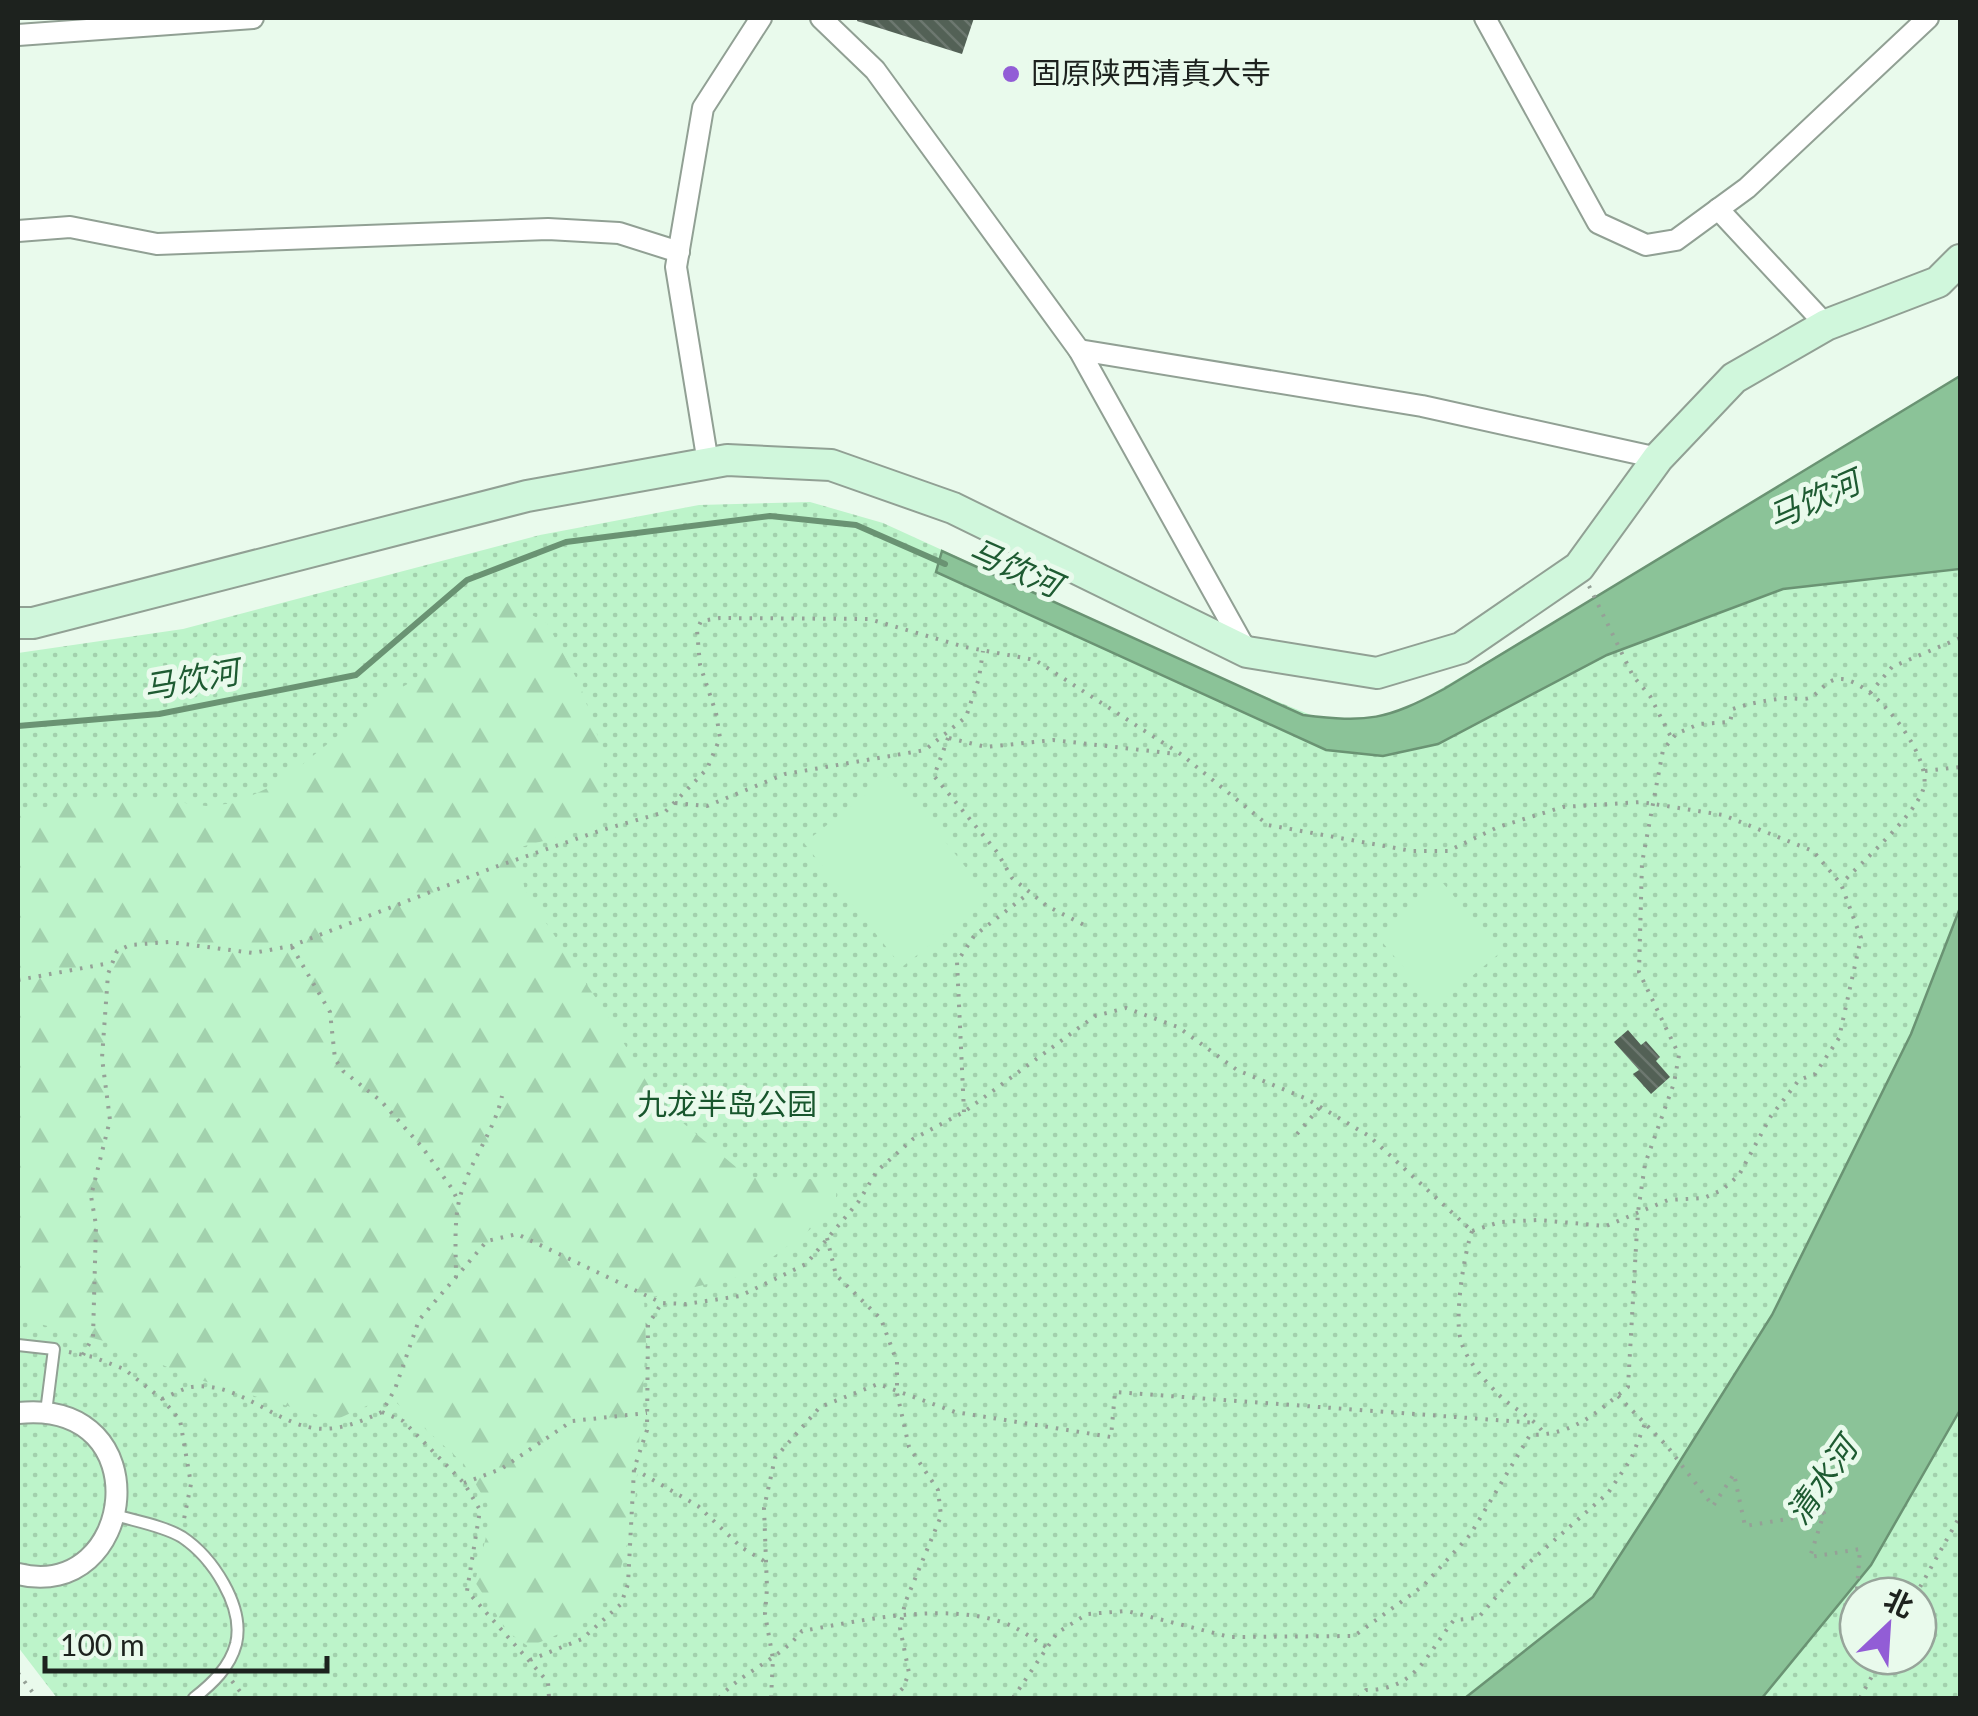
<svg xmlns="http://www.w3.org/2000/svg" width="1978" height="1716" viewBox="0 0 1978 1716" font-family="Lato,'Noto Sans SC',sans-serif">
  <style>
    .green { fill: url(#green-dots); fill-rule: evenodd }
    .forest { fill: url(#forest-firs) }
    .pitch { fill: #bdf4ca }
    .water { fill: #8bc398; stroke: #6a9373; stroke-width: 2.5 }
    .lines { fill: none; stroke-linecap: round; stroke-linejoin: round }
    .stream { stroke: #6a9373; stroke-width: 6 }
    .building { fill: url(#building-back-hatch) }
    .lane-casing { stroke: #91a094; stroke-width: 14 }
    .street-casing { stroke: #91a094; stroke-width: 24 }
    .secondary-casing { stroke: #91a094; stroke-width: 34 }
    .path { stroke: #95a197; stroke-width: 4; stroke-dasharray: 2.5 8; stroke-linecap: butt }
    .lane { stroke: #fff; stroke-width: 10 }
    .street { stroke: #fff; stroke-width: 20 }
    .secondary { stroke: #d0f7dc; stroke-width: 30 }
    .poi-dot { fill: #925dd6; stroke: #e9faec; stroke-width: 4 }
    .labels { text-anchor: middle; stroke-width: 10; stroke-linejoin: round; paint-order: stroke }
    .poi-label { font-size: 30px; fill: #1d221e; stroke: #e9faec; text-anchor: start }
    .park-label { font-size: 30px; fill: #18562d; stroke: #e9faec }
    .water-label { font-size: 32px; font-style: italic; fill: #1e5b32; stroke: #e9faec }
  </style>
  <defs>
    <pattern id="green-dots" width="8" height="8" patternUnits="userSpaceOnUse" patternTransform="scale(2.5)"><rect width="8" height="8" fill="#bdf4ca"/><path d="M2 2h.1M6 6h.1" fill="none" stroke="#a2d1ad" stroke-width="1.8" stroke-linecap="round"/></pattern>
    <pattern id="forest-firs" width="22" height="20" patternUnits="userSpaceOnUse" patternTransform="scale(2.5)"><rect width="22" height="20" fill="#bdf4ca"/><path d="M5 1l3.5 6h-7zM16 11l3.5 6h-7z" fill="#a2d1ad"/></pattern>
    <pattern id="building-back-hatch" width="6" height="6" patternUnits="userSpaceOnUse" patternTransform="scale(2.5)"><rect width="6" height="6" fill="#536156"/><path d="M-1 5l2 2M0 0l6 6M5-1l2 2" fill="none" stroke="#6d7870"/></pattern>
  </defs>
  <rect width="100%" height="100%" fill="#e9faec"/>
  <path class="green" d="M1960 382V1698H57L18 1647V653L183 629 540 535 699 505 810 502 883 523 1237 685 1338 726 1390 719ZM1858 1596H1918V1656H1858Z"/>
  <path class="forest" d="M505 601 547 623 580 685 604 754 603 817 581 831 517 848 525 891 609 1018 659 1103 748 1177 837 1180 836 1198 816 1225 750 1274 644 1299 646 1343 634 1518 615 1590 586 1622 529 1647 508 1632 475 1582 492 1512 464 1464 389 1396 335 1420 190 1377 115 1344 25 1320 18 1312V816L74 798 157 799 206 806 236 803 282 781 384 698 426 673Z"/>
  <g class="pitch">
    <path d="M892 774 990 898 902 967 804 843Z"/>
    <path d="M1442 882 1501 952 1436 1006 1377 936Z"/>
  </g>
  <g class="water">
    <path d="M1960 376V569L1783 589 1607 655 1438 744 1383 756 1326 750 936 572 942 551 1303 715C1368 723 1386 720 1444 689Z"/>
    <path d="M1960 908V1410L1871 1565 1762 1698H1465L1593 1597 1655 1501 1772 1315 1911 1034Z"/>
  </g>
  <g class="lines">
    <path class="stream" d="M18 726 159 714 356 675 467 580 566 542 770 516 856 525 945 564"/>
  </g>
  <g class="building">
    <path d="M858 18H974L962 54 857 21Z"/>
    <path d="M1628 1030 1641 1045 1646 1041 1660 1057 1656 1061 1670 1077 1651 1094 1633 1074 1639 1070 1614 1042Z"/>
  </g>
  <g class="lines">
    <defs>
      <g id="lane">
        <path d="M18 1345 54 1349 46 1412"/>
        <path d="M115 1515C135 1521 164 1526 182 1537 212 1557 245 1606 236 1644 230 1667 212 1684 194 1698"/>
      </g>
      <g id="street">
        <path d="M821 18 875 70 1079 350 1246 650"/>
        <path d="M1485 18 1598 223 1646 245 1676 240 1747 188 1928 18"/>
        <path d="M18 35 253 18"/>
        <path d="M1718 209 1826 325"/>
        <path d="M18 231 70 227 157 244 548 229 619 233 679 252"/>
        <path d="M1079 350 1422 406 1658 458"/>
        <path d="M708 463 676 267 703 108 761 18"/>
        <path d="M18 1413C162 1398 136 1603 18 1574"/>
      </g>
      <path id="secondary" d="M18 623H33L527 496 727 460 831 465 953 508 1247 652 1377 673 1461 648 1579 567 1658 458 1734 378 1826 325 1938 282 1960 260"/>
    </defs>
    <use href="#lane" class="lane-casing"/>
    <use href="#street" class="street-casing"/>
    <use href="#secondary" class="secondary-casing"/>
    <g class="path">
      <path d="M1589 586 1633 676 1650 696 1672 739"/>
      <path d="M1870 693 1892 667 1960 638"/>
      <path d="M948 738 934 776 997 852 1012 878 1047 906 1088 927"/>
      <path d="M949 738 986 747 1053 740 1177 754"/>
      <path d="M1925 771 1960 767"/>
      <path d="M675 803 707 806 785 774 925 750 966 717 979 678 983 651"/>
      <path d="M292 947 330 1012 335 1059 343 1071 381 1101 422 1147 453 1190 459 1204"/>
      <path d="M18 980 110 963"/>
      <path d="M964 1112 957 962 974 936 1029 893"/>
      <path d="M1297 1134 1320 1107"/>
      <path d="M1472 1231C1464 1254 1455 1313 1460 1337 1464 1358 1484 1380 1499 1395 1514 1410 1533 1416 1545 1435"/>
      <path d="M827 1238 836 1275 881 1319 897 1362V1393L909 1447 938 1490 941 1516 905 1603 900 1628 909 1673 903 1688 893 1698"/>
      <path d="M456 1278C456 1255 454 1229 458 1206 465 1167 494 1134 502 1096"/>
      <path d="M69 1352 93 1357 124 1369 162 1399 180 1420 191 1484 183 1524"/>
      <path d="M83 1355 93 1337 96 1225 91 1196 110 1120 102 1058 108 974 117 951 130 945 169 942 253 953 291 946 495 867 602 830 665 812 707 769 720 738 716 713 700 665 697 630 701 621 720 618 869 619 965 647 1035 660 1182 755 1268 825 1412 851H1448L1498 827 1563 807 1641 802 1723 815 1813 851 1841 884 1861 938 1839 1038 1815 1074 1799 1080 1771 1116 1739 1175 1722 1190 1704 1198 1668 1200 1606 1226 1538 1220 1500 1222 1472 1231"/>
      <path d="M1618 1396 1667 1446 1713 1506 1734 1474 1745 1526 1824 1513 1810 1557 1860 1549 1857 1589 1876 1587 1875 1596"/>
      <path d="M162 1399C171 1395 182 1389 191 1387 235 1381 269 1418 308 1427 334 1433 358 1423 382 1412L395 1389 419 1320 487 1241 517 1234 662 1303 686 1304 740 1296 806 1264 859 1201 877 1171 913 1139 964 1112 1095 1016 1126 1008 1178 1027 1237 1070 1307 1099 1369 1136 1472 1231"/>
      <path d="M382 1412 403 1421 464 1483 480 1510 467 1591 548 1682 549 1698"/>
      <path d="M634 1469 698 1506 741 1547 764 1561"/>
      <path d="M464 1483 501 1469 572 1421 647 1413"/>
      <path d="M1915 1596 1960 1516"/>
      <path d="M530 1660 582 1639 621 1604 628 1584 634 1469 647 1430 648 1325 661 1304"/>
      <path d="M18 1673 37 1698"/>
      <path d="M232 1681 245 1698"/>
      <path d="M719 1698C743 1671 779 1660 802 1631 864 1620 952 1600 1012 1626 1024 1632 1035 1640 1046 1647"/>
      <path d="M771 1698 773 1659 765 1614 767 1588 764 1508 775 1458 820 1407 878 1384 955 1412 1111 1437 1115 1392 1537 1423"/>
      <path d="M1013 1698 1057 1633 1087 1614 1127 1611 1230 1637 1354 1636 1423 1586 1470 1535 1530 1435C1574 1435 1596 1413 1628 1387L1638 1212 1645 1164 1674 1083 1679 1055 1639 972 1642 863 1663 750 1676 734 1699 724 1730 722 1733 709C1750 703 1768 700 1786 698 1792 698 1804 700 1809 698 1821 693 1826 678 1842 679 1875 682 1935 759 1923 790 1914 816 1862 862 1841 884"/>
      <path d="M1358 1698 1366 1690C1416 1690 1426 1655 1454 1620L1478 1618 1516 1574 1608 1493 1631 1459 1646 1421"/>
      <path d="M1860 1698 1883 1656"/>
    </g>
    <use href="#lane" class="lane"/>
    <use href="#street" class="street"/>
    <use href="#secondary" class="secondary"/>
  </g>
  <circle class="poi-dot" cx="1011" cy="74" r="10"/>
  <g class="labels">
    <g class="poi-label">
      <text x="1031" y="84">固原陕西清真大寺</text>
    </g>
    <g class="park-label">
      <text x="727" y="1115">九龙半岛公园</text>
    </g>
    <g class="water-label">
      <text transform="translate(1814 500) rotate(-24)" y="11">马饮河</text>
      <text transform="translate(1015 568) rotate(24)" y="11">马饮河</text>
      <text transform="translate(191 680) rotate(-10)" y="11">马饮河</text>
      <text transform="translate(1822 1481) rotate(-55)" y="11">清水河</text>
    </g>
  </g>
  <rect width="1978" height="1716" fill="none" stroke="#1d221e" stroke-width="40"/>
  <g transform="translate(1888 1626) rotate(25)"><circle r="48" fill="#e9faec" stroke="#97a49a" stroke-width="2.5"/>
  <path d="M0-8L18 38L0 25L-18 38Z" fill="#925dd6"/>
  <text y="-15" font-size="28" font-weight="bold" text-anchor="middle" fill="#1d221e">北</text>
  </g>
  <path d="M45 1656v15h282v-15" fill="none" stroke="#1d221e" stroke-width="5"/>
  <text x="60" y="1656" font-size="30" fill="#1d221e" stroke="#e9faec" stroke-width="8" paint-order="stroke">100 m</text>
</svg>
